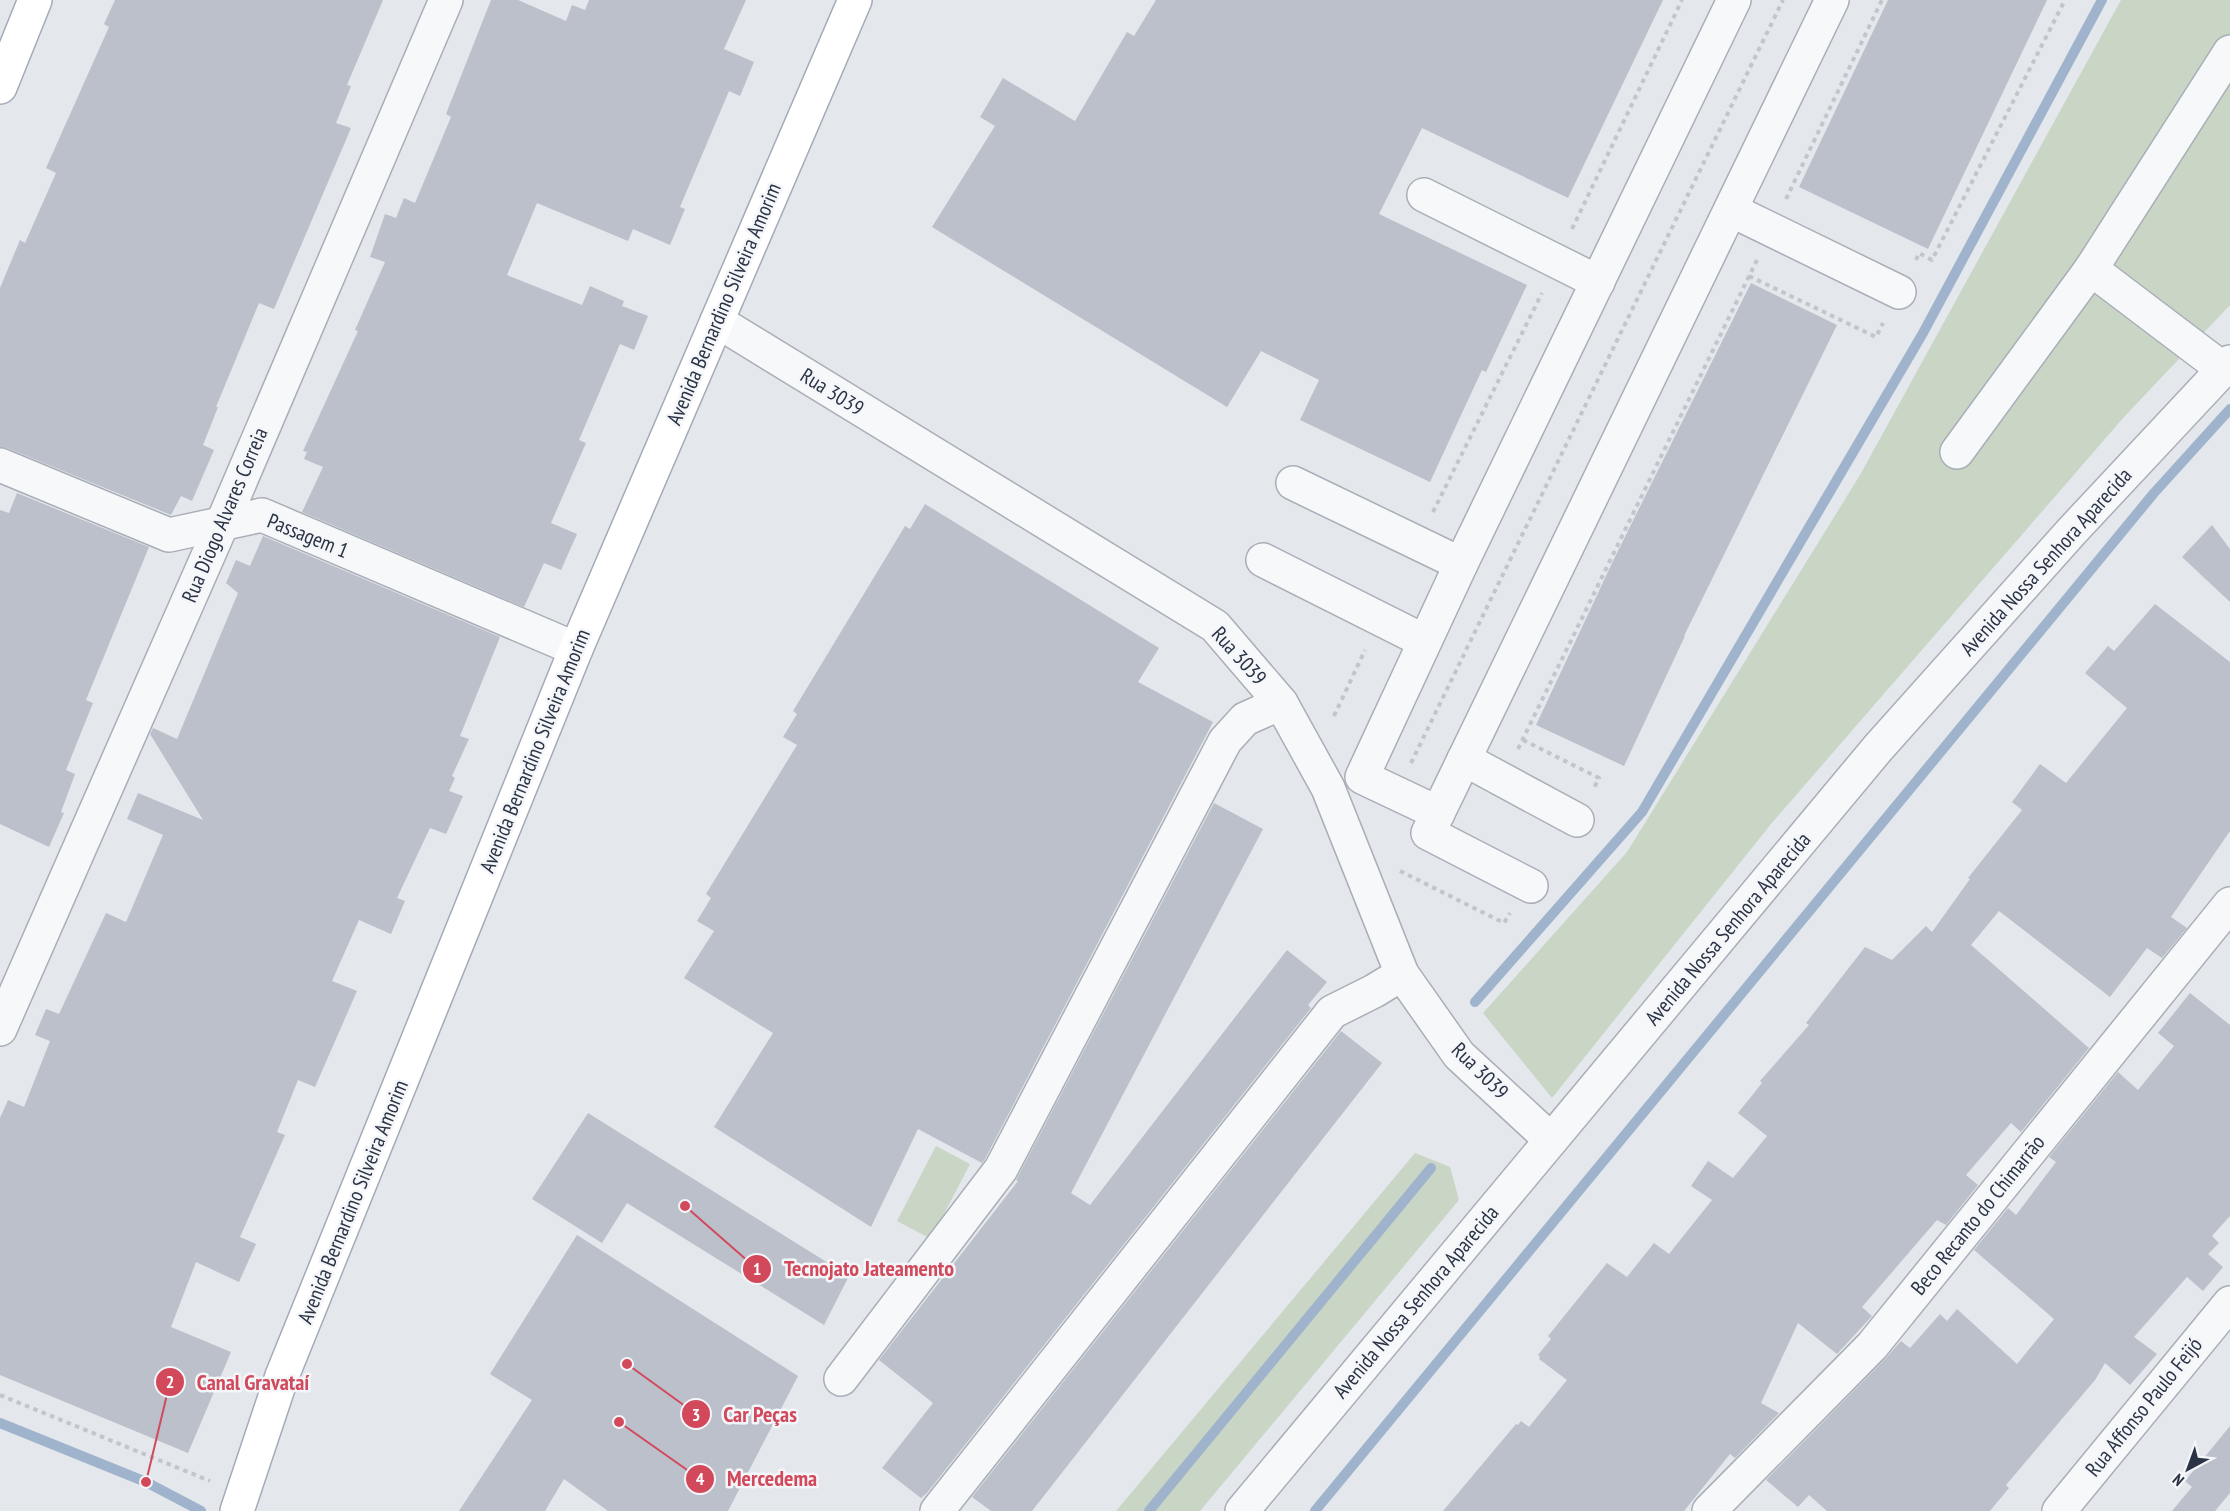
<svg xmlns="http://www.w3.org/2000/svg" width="2230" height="1511" viewBox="0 0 2230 1511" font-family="'PT Sans Narrow',sans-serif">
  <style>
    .green { fill: #c9d6c5 }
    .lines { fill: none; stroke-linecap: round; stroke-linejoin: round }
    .stream { stroke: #9fb4cc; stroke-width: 10 }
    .building { fill: #bbc0ca }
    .minor-casing { stroke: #a9aeb7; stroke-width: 36 }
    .major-casing { stroke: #a3abb8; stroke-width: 36 }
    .path { stroke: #c2c5cb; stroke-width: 4; stroke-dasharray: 4.5 4.5; stroke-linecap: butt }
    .minor { stroke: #f7f8fa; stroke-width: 33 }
    .major { stroke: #fff; stroke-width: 33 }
    .labels { text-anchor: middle; stroke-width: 5; stroke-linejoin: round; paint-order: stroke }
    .street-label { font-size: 21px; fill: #2b3445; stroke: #f4f6f9 }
    .leader { fill: none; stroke: #d1495b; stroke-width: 2 }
    .callout-dot { fill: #d1495b; stroke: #f4f6f9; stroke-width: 2 }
    .mark-label { font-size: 18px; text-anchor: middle; font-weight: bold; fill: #fff }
    .callout-label { font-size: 22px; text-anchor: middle; font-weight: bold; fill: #d1495b; stroke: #f4f6f9; stroke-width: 5; stroke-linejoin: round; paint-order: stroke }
  </style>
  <rect width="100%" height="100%" fill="#e4e7ec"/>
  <g class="green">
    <path d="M2121 0H2230V305L2124 417 1771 824 1552 1098 1483 1013 1627 852 1860 475Z"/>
    <path d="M936 1146 970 1164 931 1239 897 1221Z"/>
    <path d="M1415 1153 1450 1167 1459 1200 1200 1511H1116Z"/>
  </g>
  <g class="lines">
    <g class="stream">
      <path d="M1475 1002 1642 812 1923 333 2102 0"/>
      <path d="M0 1423 146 1482 201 1511"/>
      <path d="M1149 1511 1431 1168"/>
      <path d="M1315 1511 2154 493 2230 409"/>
    </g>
  </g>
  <g class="building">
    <path d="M115 0H383L347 85 351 86 336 123 351 128 274 309 259 303 216 407H218L203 445 214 450 192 501 181 496 171 515 7 448 0 447V288L20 240 25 243 56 173 46 168 109 27 104 24Z"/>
    <path d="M491 0H518L566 21 572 5 585 10 589 0H746L724 49 754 62 740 96 729 91 680 207 685 209 670 245 633 229 628 241 537 203 507 275 582 305 590 286 624 301 622 306 648 316 634 350 620 344 579 440 586 443 551 523 577 534 561 570 544 563 524 607 302 512 323 467 304 459 307 452 303 451 358 331 355 330 385 262 370 257 385 214 396 218 404 198 415 203 451 117 446 114Z"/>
    <path d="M1156 0H1663L1568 198 1422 128 1379 214 1527 285 1486 372 1482 370 1430 482 1300 420 1319 380 1261 351 1227 407 932 227 995 126 980 117 1003 78 1075 121 1127 32 1134 36Z"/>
    <path d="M1888 0H2047L1928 249 1799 187Z"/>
    <path d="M1751 283 1837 325 1684 636H1685L1624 766 1536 725 1614 559Z"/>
    <path d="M17 493 149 547 86 700 93 703 66 770 75 774 61 812 64 813 49 847 0 824V510L9 513Z"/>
    <path d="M925 504 1159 648 1138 682 1213 722 985 1159 982 1163 918 1129 871 1227 714 1127 773 1033 684 978 714 931 697 921 711 898 706 894 797 745 783 737 797 714 793 711 905 526 910 529Z"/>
    <path d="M2212 525 2230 549V602L2182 557Z"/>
    <path d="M263 536 500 637 460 736 469 739 452 776 455 778 449 791 463 796 446 834 430 828 397 898 405 901 391 934 359 920 332 981 357 991 315 1087 298 1080 277 1132 285 1135 240 1237 256 1244 239 1282 196 1262 171 1327 231 1352 188 1453 0 1375V1118L8 1100 24 1107 50 1041 35 1035 46 1009 59 1014 106 913 126 922 163 835 127 819 138 793 203 820 150 734 153 728 177 739 238 593 226 583 236 560 250 566Z"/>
    <path d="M2155 604 2230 662V831L2171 917 2187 928 2162 958 2147 948 2110 997 1999 911 1971 945 2089 1048 2021 1132 2011 1123 1966 1175 1978 1185 1946 1225 1937 1220 1862 1307 1872 1316 1837 1354 1798 1323 1761 1403 1779 1413 1737 1456 1735 1458 1730 1454 1684 1511H1443L1516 1424 1518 1425 1521 1421 1529 1427 1567 1380 1539 1359 1540 1357 1538 1355 1551 1339 1548 1336 1607 1263 1627 1277 1654 1243 1669 1254 1712 1200 1691 1186 1708 1161 1733 1178 1767 1136 1738 1113 1762 1083 1760 1081 1809 1025 1806 1023 1865 947 1892 960 1926 926 1932 932 1970 879 1968 878 2022 810 2012 802 2040 764 2066 783 2127 708 2085 673 2108 646 2114 651Z"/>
    <path d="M1214 803 1263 829 1071 1193 1090 1205 1287 950 1327 982 1308 1005 1311 1008 927 1493 921 1498 882 1468 933 1403 879 1360 1018 1181 1016 1180Z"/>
    <path d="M2190 993 2230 1025V1216L2212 1236 2219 1243 2208 1254 2223 1267 2203 1291 2187 1277 2134 1337 2157 1354 2130 1385 2105 1363 2095 1380 2006 1485 2009 1488 1990 1511H1827L1809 1495 1798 1507 1766 1480 1885 1359 1901 1341 1910 1348 1940 1314 1947 1321 1957 1309 2017 1364 2054 1319 1974 1250 2008 1208 2016 1215 2056 1162 2049 1157 2118 1072 2138 1090 2174 1046 2158 1033Z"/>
    <path d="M1341 1031 1382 1063 1032 1511H991L972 1497Z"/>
    <path d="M588 1113 849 1276 824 1325 627 1203 602 1243 532 1199Z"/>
    <path d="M577 1235 798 1376 728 1511H608L564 1479 545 1511H459L532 1400 490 1374Z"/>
    <path d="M2230 1426V1493L2215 1511H2172L2192 1487 2185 1481Z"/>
  </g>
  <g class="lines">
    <defs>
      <g id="minor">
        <path d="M1734 0 1461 564 1362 777 1438 813 1832 0"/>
        <path d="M1424 195 1598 282"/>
        <path d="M1731 210 1899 292"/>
        <path d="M2091 269 2223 369"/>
        <path d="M717 321 1215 626 1281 703 1328 788 1402 974 1459 1055 1551 1140"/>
        <path d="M1957 452 2091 269 2230 52"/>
        <path d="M0 465 169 535 262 515 576 649"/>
        <path d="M1293 483 1461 564"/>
        <path d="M1263 560 1424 641"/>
        <path d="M1464 759 1577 820"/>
        <path d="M1438 813 1428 833 1531 886"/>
        <path d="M0 1029 222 524 446 0"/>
        <path d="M841 1379 1001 1169 1225 741 1245 719 1281 703"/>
        <path d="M937 1511 1332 1012 1374 991 1402 974"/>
        <path d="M1242 1511 1878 748 2072 531 2230 362"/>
        <path d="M1709 1511 1872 1346 2230 904"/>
        <path d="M2059 1511 2230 1303"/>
      </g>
      <g id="major">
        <path d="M0 87 35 0"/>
        <path d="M237 1511 282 1376 576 649 855 0"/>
      </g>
    </defs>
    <use href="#minor" class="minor-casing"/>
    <use href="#major" class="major-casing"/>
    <g class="path">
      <path d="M1786 199 1882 0"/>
      <path d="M1572 229 1682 0"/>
      <path d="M1916 260 1919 253 1932 260 2065 0"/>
      <path d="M1749 276 1876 337 1883 323"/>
      <path d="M1433 512 1542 293"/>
      <path d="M1334 716 1365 650"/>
      <path d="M1523 740 1599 778 1593 790"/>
      <path d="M1518 749 1757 260"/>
      <path d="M1411 763 1783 0"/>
      <path d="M1400 871 1504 923 1510 913"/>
      <path d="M0 1395 210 1481"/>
    </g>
    <use href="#minor" class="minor"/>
    <use href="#major" class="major"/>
  </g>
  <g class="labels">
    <g class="street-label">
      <text transform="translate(724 304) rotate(-67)" y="7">Avenida Bernardino Silveira Amorim</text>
      <text transform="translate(832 392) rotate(32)" y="7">Rua 3039</text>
      <text transform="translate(225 515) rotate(-67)" y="7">Rua Diogo Alvares Correia</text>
      <text transform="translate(308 536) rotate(22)" y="7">Passagem 1</text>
      <text transform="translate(2046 562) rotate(-48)" y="7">Avenida Nossa Senhora Aparecida</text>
      <text transform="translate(1239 656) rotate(48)" y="7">Rua 3039</text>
      <text transform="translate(535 751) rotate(-68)" y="7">Avenida Bernardino Silveira Amorim</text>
      <text transform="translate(1728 929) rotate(-50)" y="7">Avenida Nossa Senhora Aparecida</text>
      <text transform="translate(1480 1071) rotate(45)" y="7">Rua 3039</text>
      <text transform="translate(353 1202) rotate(-68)" y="7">Avenida Bernardino Silveira Amorim</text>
      <text transform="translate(1978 1215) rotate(-51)" y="7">Beco Recanto do Chimarrão</text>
      <text transform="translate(1416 1302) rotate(-50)" y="7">Avenida Nossa Senhora Aparecida</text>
      <text transform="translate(2144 1407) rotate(-51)" y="7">Rua Affonso Paulo Feijó</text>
    </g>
  </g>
  <path class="leader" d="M685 1206L757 1269M146 1482L170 1382M627 1364L696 1414M619 1422L700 1479"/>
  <g class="callout-dot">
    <circle cx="685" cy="1206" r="6"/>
    <circle cx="146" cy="1482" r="6"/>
    <circle cx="627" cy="1364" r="6"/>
    <circle cx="619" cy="1422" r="6"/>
    <circle cx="757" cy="1269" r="15"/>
    <circle cx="170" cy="1382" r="15"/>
    <circle cx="696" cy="1414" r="15"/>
    <circle cx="700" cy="1479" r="15"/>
  </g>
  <g class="mark-label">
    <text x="757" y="1275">1</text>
    <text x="170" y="1388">2</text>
    <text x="696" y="1421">3</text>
    <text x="700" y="1485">4</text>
  </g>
  <g class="callout-label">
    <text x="869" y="1276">Tecnojato Jateamento</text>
    <text x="253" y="1390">Canal Gravataí</text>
    <text x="760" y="1422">Car Peças</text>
    <text x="772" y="1486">Mercedema</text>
  </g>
  <g transform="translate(2188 1469) rotate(221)" stroke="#f4f6f9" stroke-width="4.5" paint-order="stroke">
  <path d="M0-4.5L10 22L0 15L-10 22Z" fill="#2b3445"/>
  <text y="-9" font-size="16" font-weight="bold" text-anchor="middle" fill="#2b3445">N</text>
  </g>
</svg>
